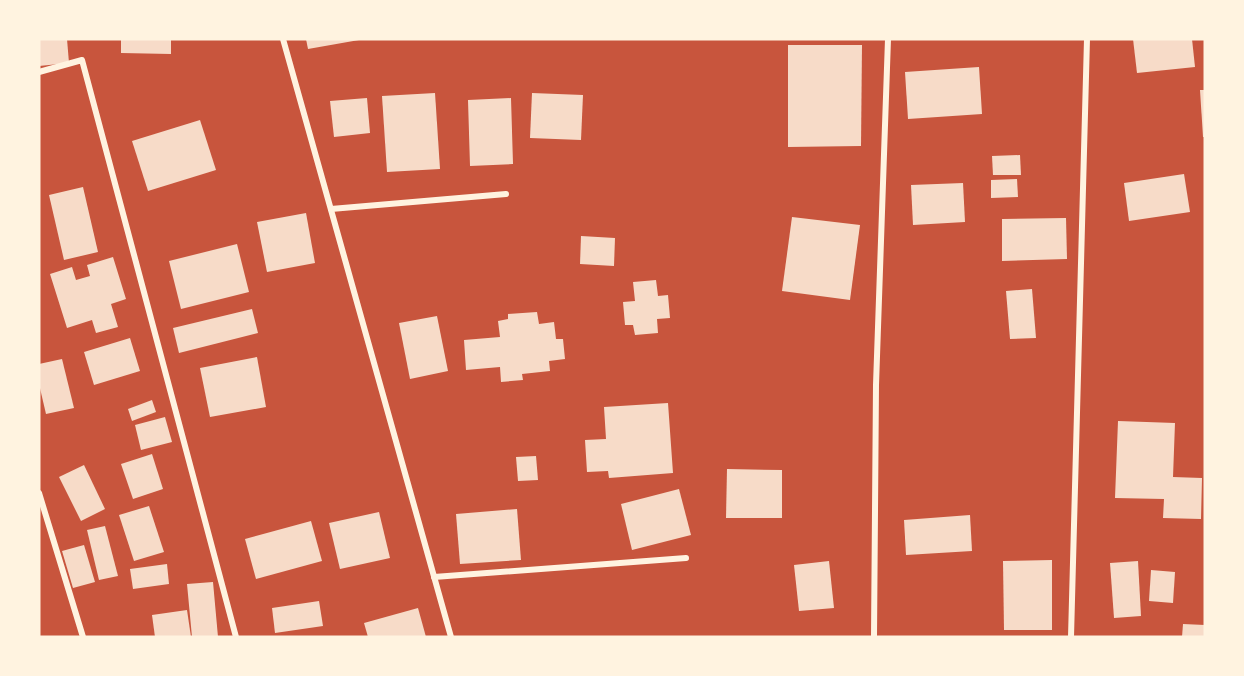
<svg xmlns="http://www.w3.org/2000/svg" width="1244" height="676" viewBox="0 0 1244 676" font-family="Ubuntu,sans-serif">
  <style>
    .building { fill: #f7dbc8 }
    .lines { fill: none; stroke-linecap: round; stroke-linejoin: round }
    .minor { stroke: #fff3e0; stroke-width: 6 }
  </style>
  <rect width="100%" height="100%" fill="#c8553d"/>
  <g class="building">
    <path d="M39 39H67L69 63 39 66Z"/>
    <path d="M121 39H171V54L121 53Z"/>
    <path d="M306 39H359V40L308 49Z"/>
    <path d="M1133 39H1192L1195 67 1137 73Z"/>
    <path d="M788 45H862L861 146 788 147Z"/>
    <path d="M979 67 982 114 908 119 905 72Z"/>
    <path d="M1200 90H1205V137H1203Z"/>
    <path d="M435 93 440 169 387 172 382 96Z"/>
    <path d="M532 93 583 95 581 140 530 138Z"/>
    <path d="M367 98 370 133 334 137 330 101Z"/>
    <path d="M511 98 513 164 470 166 468 100Z"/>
    <path d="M200 120 216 170 148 191 132 141Z"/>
    <path d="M1020 155 1021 175H993L992 156Z"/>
    <path d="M1184 174 1190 212 1129 221 1124 183Z"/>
    <path d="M1017 179 1018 197 991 198V180Z"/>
    <path d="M963 183 965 222 913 225 911 185Z"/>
    <path d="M83 187 98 252 64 260 49 195Z"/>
    <path d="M306 213 315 263 267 272 257 222Z"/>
    <path d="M792 217 860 225 850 300 782 291Z"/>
    <path d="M1066 218 1067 259 1002 261V219Z"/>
    <path d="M581 236 615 238 614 266 580 264Z"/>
    <path d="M237 244 249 292 181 309 169 261Z"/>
    <path d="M113 257 126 299 111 304 118 327 96 333 92 320 67 328 50 274 72 267 76 280 90 276 87 265Z"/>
    <path d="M656 280 658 296 668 295 670 318 657 319 658 333 635 335 633 325H625L623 302 635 301 633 282Z"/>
    <path d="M1032 289 1036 338 1010 339 1006 291Z"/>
    <path d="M252 309 258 333 179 353 173 328Z"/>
    <path d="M537 312 539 324 554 322 556 339H563L565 359 549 361 550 371 522 374 523 380 501 382 500 367 466 370 464 340 500 337 498 321 508 319V314Z"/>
    <path d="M437 316 448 371 410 379 399 323Z"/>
    <path d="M130 338 140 371 94 385 84 352Z"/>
    <path d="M257 357 266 407 210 417 200 368Z"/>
    <path d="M62 359 74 408 46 414 39 384V364Z"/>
    <path d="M152 400 156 412 132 421 128 409Z"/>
    <path d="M668 403 673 473 609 478 608 471 587 472 585 440 606 439 604 407Z"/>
    <path d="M165 417 172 442 141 450 135 425Z"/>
    <path d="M1118 421 1175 423 1173 477 1202 478 1201 519 1163 518 1164 499 1115 498Z"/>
    <path d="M152 454 163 489 133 499 121 464Z"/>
    <path d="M536 456 538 480 518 481 516 457Z"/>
    <path d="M84 465 105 509 81 521 59 477Z"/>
    <path d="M727 469 782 470V518H726Z"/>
    <path d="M679 489 691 535 632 550 621 504Z"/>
    <path d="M149 506 164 552 134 561 119 515Z"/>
    <path d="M517 509 521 560 460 564 456 514Z"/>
    <path d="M379 512 390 558 340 569 329 523Z"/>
    <path d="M970 515 972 551 906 555 904 520Z"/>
    <path d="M311 521 322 561 256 579 245 539Z"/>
    <path d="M105 526 118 576 99 580 87 530Z"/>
    <path d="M84 545 95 582 73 588 62 551Z"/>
    <path d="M1052 560V630H1004L1003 561Z"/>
    <path d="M829 561 834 608 799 611 794 565Z"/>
    <path d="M1138 561 1141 616 1114 618 1110 563Z"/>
    <path d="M167 564 169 584 133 589 130 569Z"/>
    <path d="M1151 570 1175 572 1173 603 1149 601Z"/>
    <path d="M213 582 218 637H192L187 584Z"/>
    <path d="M319 601 323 626 275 633 272 608Z"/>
    <path d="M418 608 426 637H368L364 623Z"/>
    <path d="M187 610 191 637H155L152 615Z"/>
    <path d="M1183 624 1205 625V637H1182Z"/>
  </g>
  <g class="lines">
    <g class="minor">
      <path d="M283 39 451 637"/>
      <path d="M39 72 82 60 236 637"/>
      <path d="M331 209 506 194"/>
      <path d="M39 493 83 637"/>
      <path d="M434 577 686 558"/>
      <path d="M874 637 876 385 888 39"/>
      <path d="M1071 637 1087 39"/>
    </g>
  </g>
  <rect width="1244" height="676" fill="none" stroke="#fff3e0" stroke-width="81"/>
</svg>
